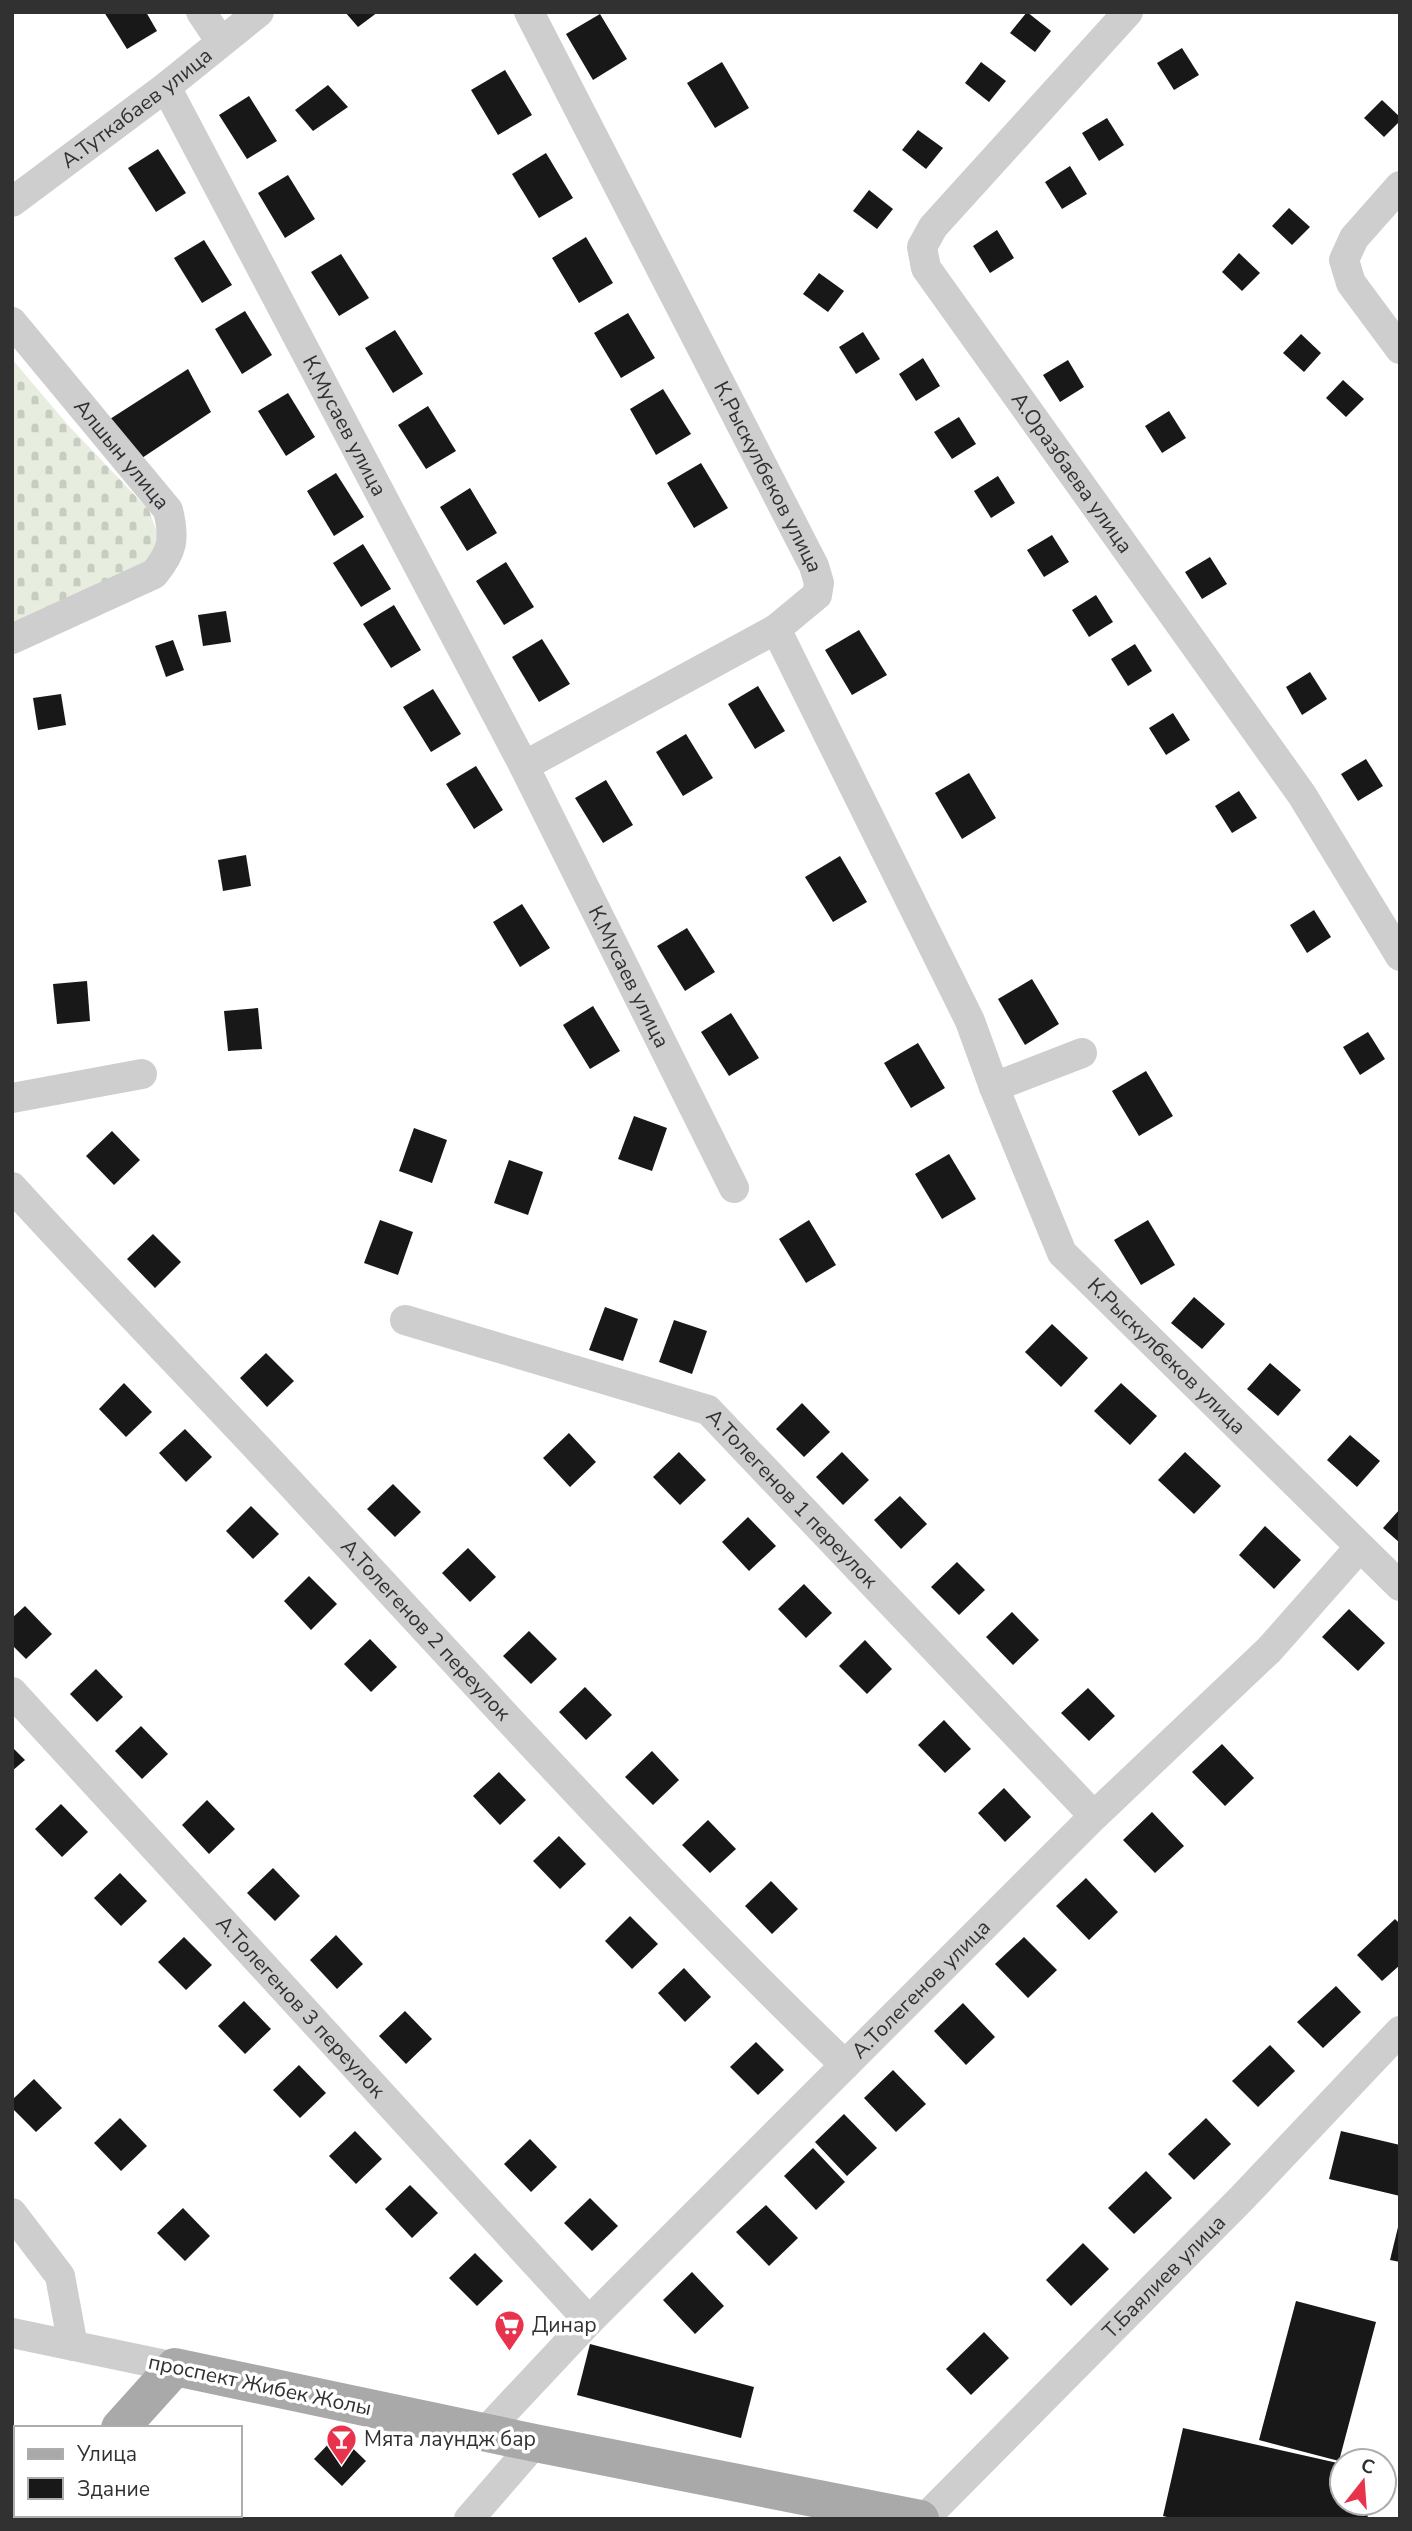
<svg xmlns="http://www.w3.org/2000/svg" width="1412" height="2531" viewBox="0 0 1412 2531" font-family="'Nunito Sans',sans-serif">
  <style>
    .cemetery { fill: url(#cemetery-stones) }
    .building { fill: #181818 }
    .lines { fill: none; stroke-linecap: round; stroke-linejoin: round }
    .minor { stroke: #cecece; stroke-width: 30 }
    .major { stroke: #a9a9a9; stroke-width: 38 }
    .labels { text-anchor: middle; stroke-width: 7; stroke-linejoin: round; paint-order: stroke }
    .street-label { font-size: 21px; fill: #313131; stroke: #fff }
    .poi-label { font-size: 21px; fill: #313131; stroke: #fff; text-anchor: start }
  </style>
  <defs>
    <pattern id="cemetery-stones" width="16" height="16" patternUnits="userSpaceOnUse" patternTransform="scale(1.75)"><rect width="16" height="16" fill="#e8eedf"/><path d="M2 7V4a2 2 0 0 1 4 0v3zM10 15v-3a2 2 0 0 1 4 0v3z" fill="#c7cdc0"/></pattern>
  </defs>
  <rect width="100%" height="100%" fill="#fff"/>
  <path class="cemetery" d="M12 359 68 425 149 510 157 532V551L146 569 12 628Z"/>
  <g class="building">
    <path d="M104 12H146L157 31 127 49Z"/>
    <path d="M345 12H378L358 27Z"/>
    <path d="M1027 12 1051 31 1035 52 1010 33Z"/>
    <path d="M600 14 627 59 593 80 566 34Z"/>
    <path d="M1182 48 1199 75 1174 90 1157 63Z"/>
    <path d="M722 62 749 108 715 128 687 83Z"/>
    <path d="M981 62 1006 81 989 102 965 83Z"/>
    <path d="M505 70 532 115 498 135 471 90Z"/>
    <path d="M328 85 348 107 313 131 295 110Z"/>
    <path d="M249 96 277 141 247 159 219 115Z"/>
    <path d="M1382 100 1400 117V121L1384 137 1364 118Z"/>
    <path d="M1107 118 1124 145 1099 161 1082 133Z"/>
    <path d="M918 130 943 148 926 169 902 150Z"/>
    <path d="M158 149 186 193 156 212 128 168Z"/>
    <path d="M546 153 573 198 539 218 512 174Z"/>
    <path d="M1070 166 1087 194 1062 209 1045 182Z"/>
    <path d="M288 175 315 219 285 238 258 193Z"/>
    <path d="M869 190 893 209 877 229 853 211Z"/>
    <path d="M1289 208 1310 227 1292 245 1272 226Z"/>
    <path d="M997 230 1014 258 990 273 973 246Z"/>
    <path d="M586 237 613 283 579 303 552 258Z"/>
    <path d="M204 240 232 285 202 303 174 258Z"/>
    <path d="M1239 253 1260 273 1242 291 1222 272Z"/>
    <path d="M341 254 369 298 339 316 311 272Z"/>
    <path d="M819 273 844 291 828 312 803 294Z"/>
    <path d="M245 311 272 355 242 374 215 329Z"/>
    <path d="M628 313 655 358 621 378 594 333Z"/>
    <path d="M395 330 423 374 393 393 365 348Z"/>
    <path d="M863 332 880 359 856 374 839 347Z"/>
    <path d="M1301 334 1321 353 1304 372 1283 353Z"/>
    <path d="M923 358 940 386 916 401 899 374Z"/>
    <path d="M1068 360 1084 387 1060 402 1043 375Z"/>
    <path d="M188 369 211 412 142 458 110 419Z"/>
    <path d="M1343 380 1364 399 1346 417 1326 398Z"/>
    <path d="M663 389 691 434 656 455 630 409Z"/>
    <path d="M288 393 315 437 286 456 258 411Z"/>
    <path d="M428 406 456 451 426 469 398 425Z"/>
    <path d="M1169 411 1186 438 1162 453 1145 426Z"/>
    <path d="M959 417 976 444 952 459 934 432Z"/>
    <path d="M701 463 728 508 694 528 667 483Z"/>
    <path d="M336 473 364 517 334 536 307 491Z"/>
    <path d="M998 476 1015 503 991 518 974 491Z"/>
    <path d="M470 488 497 533 467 551 440 507Z"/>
    <path d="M1052 535 1069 562 1044 577 1027 550Z"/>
    <path d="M363 544 391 589 361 607 333 563Z"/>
    <path d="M1210 557 1227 584 1202 599 1185 572Z"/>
    <path d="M506 562 534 607 504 625 476 581Z"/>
    <path d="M1096 595 1113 622 1089 637 1072 610Z"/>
    <path d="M394 605 421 650 391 668 363 624Z"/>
    <path d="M226 611 231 642 203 646 198 615Z"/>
    <path d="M859 630 887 675 852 695 825 650Z"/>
    <path d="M542 639 570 684 539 702 512 657Z"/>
    <path d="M173 640 184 670 166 677 155 646Z"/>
    <path d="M1135 644 1152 671 1128 686 1111 659Z"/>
    <path d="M1310 672 1327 699 1302 715 1286 687Z"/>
    <path d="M758 686 785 731 755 749 728 704Z"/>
    <path d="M433 689 461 734 431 752 403 707Z"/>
    <path d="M61 694 66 725 38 730 33 698Z"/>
    <path d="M1173 713 1190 740 1166 755 1149 728Z"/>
    <path d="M686 734 713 778 683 796 656 752Z"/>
    <path d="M1366 759 1383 786 1358 801 1341 774Z"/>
    <path d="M476 766 503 810 474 829 446 784Z"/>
    <path d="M969 773 996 818 962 839 935 793Z"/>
    <path d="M606 780 633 825 603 843 575 798Z"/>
    <path d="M1239 791 1257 818 1232 833 1215 806Z"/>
    <path d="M246 855 251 886 223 891 218 860Z"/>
    <path d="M840 856 867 902 833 922 805 877Z"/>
    <path d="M522 904 550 948 520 967 493 922Z"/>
    <path d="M1314 910 1331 937 1307 953 1290 925Z"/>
    <path d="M687 928 715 972 685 991 657 946Z"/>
    <path d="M1032 979 1059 1024 1025 1045 998 999Z"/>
    <path d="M87 981 90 1021 57 1024 53 984Z"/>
    <path d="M593 1006 620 1051 590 1069 563 1025Z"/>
    <path d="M258 1008 262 1049 228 1051 224 1011Z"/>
    <path d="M731 1013 759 1058 729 1076 701 1032Z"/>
    <path d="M1368 1032 1385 1059 1360 1075 1343 1047Z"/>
    <path d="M918 1043 945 1088 911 1108 884 1063Z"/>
    <path d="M1146 1071 1173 1116 1139 1136 1112 1091Z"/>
    <path d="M634 1116 667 1128 652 1171 618 1159Z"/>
    <path d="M414 1128 447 1140 432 1183 399 1171Z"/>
    <path d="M112 1131 140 1160 114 1185 86 1156Z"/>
    <path d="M949 1154 976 1199 942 1219 915 1174Z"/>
    <path d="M509 1160 543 1172 528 1215 494 1203Z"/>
    <path d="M380 1220 413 1232 398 1275 364 1263Z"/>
    <path d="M809 1220 836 1265 806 1283 779 1239Z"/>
    <path d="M1148 1220 1175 1265 1141 1285 1114 1240Z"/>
    <path d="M153 1234 181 1262 155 1288 127 1259Z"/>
    <path d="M1194 1297 1225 1324 1202 1349 1171 1323Z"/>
    <path d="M605 1307 638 1319 623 1361 589 1350Z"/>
    <path d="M674 1320 707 1331 692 1374 659 1362Z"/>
    <path d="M1052 1324 1088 1358 1061 1387 1025 1352Z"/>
    <path d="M266 1353 294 1381 267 1407 240 1378Z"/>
    <path d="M1270 1363 1301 1390 1278 1416 1247 1389Z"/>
    <path d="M124 1383 152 1412 126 1437 99 1409Z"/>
    <path d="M1121 1383 1157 1416 1130 1445 1094 1411Z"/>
    <path d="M802 1403 830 1432 804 1457 776 1429Z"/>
    <path d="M185 1429 212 1457 186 1482 159 1453Z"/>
    <path d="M569 1433 596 1462 570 1487 543 1458Z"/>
    <path d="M1350 1435 1380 1461 1357 1487 1327 1460Z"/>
    <path d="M679 1452 706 1480 680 1505 653 1477Z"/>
    <path d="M842 1452 869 1480 843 1505 816 1477Z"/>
    <path d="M1185 1452 1221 1486 1194 1514 1158 1480Z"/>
    <path d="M393 1484 421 1512 395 1537 367 1509Z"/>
    <path d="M900 1496 927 1524 901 1549 874 1520Z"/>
    <path d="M251 1506 279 1534 253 1559 226 1531Z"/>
    <path d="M1400 1509V1543L1383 1528Z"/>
    <path d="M748 1517 776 1546 749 1571 722 1542Z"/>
    <path d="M1265 1526 1301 1560 1274 1589 1239 1555Z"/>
    <path d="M468 1548 496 1577 470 1602 442 1573Z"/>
    <path d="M957 1562 985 1590 959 1615 931 1587Z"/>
    <path d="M309 1576 337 1604 311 1630 284 1601Z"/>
    <path d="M804 1584 832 1613 806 1638 778 1609Z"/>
    <path d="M25 1606 52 1634 26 1659 12 1645V1618Z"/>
    <path d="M1349 1609 1385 1643 1358 1671 1322 1637Z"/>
    <path d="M1012 1612 1039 1640 1013 1665 986 1637Z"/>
    <path d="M529 1631 557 1659 531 1684 503 1656Z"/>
    <path d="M370 1639 397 1667 371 1692 344 1664Z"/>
    <path d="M865 1640 892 1669 867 1694 839 1666Z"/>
    <path d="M96 1669 123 1697 97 1722 70 1694Z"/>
    <path d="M585 1687 612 1715 586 1740 559 1712Z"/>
    <path d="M1088 1688 1115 1716 1089 1741 1061 1713Z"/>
    <path d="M944 1720 971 1749 945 1773 918 1745Z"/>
    <path d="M141 1726 168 1754 142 1779 115 1751Z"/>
    <path d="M1222 1744 1254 1778 1225 1806 1192 1772Z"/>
    <path d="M12 1747 25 1760 12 1771Z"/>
    <path d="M652 1751 679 1780 653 1805 625 1777Z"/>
    <path d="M499 1772 526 1800 500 1825 473 1796Z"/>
    <path d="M1004 1788 1031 1817 1005 1842 978 1813Z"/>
    <path d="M207 1800 235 1829 209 1854 182 1825Z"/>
    <path d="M61 1804 88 1832 62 1857 35 1829Z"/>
    <path d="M1152 1812 1184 1846 1155 1873 1123 1840Z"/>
    <path d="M708 1820 736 1849 710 1873 682 1845Z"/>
    <path d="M559 1836 586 1864 560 1889 533 1861Z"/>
    <path d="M273 1868 300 1896 275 1921 247 1893Z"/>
    <path d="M120 1873 147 1901 121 1926 94 1898Z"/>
    <path d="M1086 1878 1118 1912 1089 1940 1056 1906Z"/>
    <path d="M771 1881 798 1909 772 1934 745 1906Z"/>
    <path d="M630 1916 658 1944 632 1969 605 1941Z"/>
    <path d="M1395 1919 1400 1924V1965L1382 1981 1357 1955Z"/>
    <path d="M336 1935 363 1964 337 1989 310 1960Z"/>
    <path d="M184 1937 212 1965 186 1990 158 1962Z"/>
    <path d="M1024 1937 1057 1970 1028 1998 995 1964Z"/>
    <path d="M684 1968 711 1997 685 2022 658 1993Z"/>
    <path d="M1336 1986 1361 2012 1323 2048 1297 2022Z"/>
    <path d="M244 2001 271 2029 245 2054 218 2026Z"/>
    <path d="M963 2003 995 2037 966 2065 934 2031Z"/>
    <path d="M405 2011 432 2039 406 2064 379 2036Z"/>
    <path d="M756 2042 784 2070 758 2095 730 2067Z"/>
    <path d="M1270 2045 1295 2071 1258 2107 1232 2081Z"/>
    <path d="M299 2065 326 2093 300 2118 273 2090Z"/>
    <path d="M893 2070 926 2104 896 2132 864 2098Z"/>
    <path d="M34 2079 62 2108 36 2132 12 2108V2100Z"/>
    <path d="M844 2114 877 2148 847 2176 815 2142Z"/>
    <path d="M120 2118 147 2146 121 2171 94 2143Z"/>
    <path d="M1206 2118 1231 2144 1194 2180 1168 2154Z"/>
    <path d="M355 2131 382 2159 356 2184 329 2156Z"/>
    <path d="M1341 2131 1400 2145V2196L1329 2179Z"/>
    <path d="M530 2139 557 2167 531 2192 504 2164Z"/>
    <path d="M813 2148 845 2182 816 2210 784 2176Z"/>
    <path d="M1146 2171 1172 2198 1134 2234 1108 2208Z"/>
    <path d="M410 2185 438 2213 412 2238 385 2209Z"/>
    <path d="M590 2198 618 2226 592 2251 564 2223Z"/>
    <path d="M766 2205 798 2238 769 2266 736 2232Z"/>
    <path d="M183 2208 210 2236 185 2261 157 2233Z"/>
    <path d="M1399 2223H1400V2262L1390 2260Z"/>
    <path d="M1083 2243 1109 2269 1071 2306 1046 2280Z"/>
    <path d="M475 2253 503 2281 477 2306 449 2278Z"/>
    <path d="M692 2272 724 2306 695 2334 663 2300Z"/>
    <path d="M1296 2301 1376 2322 1339 2461 1259 2440Z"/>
    <path d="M984 2332 1009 2358 971 2395 946 2369Z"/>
    <path d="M590 2344 754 2387 741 2438 577 2395Z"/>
    <path d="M1183 2428 1342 2464V2503H1371L1367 2519H1175L1163 2516Z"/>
    <path d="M338 2434 366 2461 342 2486 314 2459Z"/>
    <path d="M163 2515H204L201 2519H166Z"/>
  </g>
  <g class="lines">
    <g class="minor">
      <path d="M201 12 221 42"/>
      <path id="s1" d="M529 12 814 566 819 583 817 595 776 629 970 1021 994 1087 1062 1253 1400 1586"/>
      <path id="s2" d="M1128 12 933 227 922 247 926 268 1302 795 1400 956"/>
      <path id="s3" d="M166 87 524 766 734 1188"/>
      <path d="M1400 186 1354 238 1344 260 1351 283 1400 349"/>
      <path id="s4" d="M12 202 166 87 259 12"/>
      <path id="s5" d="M12 322 168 510C175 539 173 551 154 574L12 639"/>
      <path d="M524 766 776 629"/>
      <path d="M994 1087 1082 1053"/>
      <path d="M12 1098 142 1074"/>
      <path id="s6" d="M12 1187C108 1292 207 1393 304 1498 481 1689 657 1884 845 2065"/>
      <path id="s7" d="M405 1320 708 1410 1094 1816"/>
      <path id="s8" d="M12 1692 589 2321"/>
      <path d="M12 2213 60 2276 73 2346"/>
      <path d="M12 2333 175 2367"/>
      <path id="s9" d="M484 2433 589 2321 1094 1816 1269 1650 1359 1548"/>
      <path d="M469 2519 535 2443"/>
      <path id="s10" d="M924 2519 1243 2197 1400 2031"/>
    </g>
    <g class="major">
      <path d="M120 2428 175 2367 535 2443 920 2519"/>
      <path d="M36 2519 39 2515"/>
    </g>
  </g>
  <defs>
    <symbol id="supermarket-pin" viewBox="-11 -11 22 30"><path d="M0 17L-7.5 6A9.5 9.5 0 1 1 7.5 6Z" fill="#e8334d" stroke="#fff"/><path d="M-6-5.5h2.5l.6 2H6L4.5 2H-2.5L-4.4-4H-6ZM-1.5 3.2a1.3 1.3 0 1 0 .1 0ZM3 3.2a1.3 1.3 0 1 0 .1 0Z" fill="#fff"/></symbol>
    <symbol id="bar-pin" viewBox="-11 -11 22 30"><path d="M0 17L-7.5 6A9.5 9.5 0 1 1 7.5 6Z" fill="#e8334d" stroke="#fff"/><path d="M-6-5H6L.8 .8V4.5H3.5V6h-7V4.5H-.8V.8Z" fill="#fff"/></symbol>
  </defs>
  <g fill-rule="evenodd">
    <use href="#supermarket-pin" x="492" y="2308" width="35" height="47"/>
    <use href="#bar-pin" x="324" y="2422" width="35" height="47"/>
  </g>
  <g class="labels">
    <g class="street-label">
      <text dy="7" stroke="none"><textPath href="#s4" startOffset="156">А.Туткабаев улица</textPath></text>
      <text dy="7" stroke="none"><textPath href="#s3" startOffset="383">К.Мусаев улица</textPath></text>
      <text dy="7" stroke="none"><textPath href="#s5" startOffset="172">Алшын улица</textPath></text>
      <text dy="7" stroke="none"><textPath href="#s2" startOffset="586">А.Оразбаева улица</textPath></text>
      <text dy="7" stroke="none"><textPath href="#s1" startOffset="523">К.Рыскулбеков улица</textPath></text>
      <text dy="7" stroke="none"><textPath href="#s3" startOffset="1003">К.Мусаев улица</textPath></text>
      <text dy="7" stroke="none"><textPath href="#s1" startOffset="1540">К.Рыскулбеков улица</textPath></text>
      <text dy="7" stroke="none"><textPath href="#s7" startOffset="438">А.Толегенов 1 переулок</textPath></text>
      <text dy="7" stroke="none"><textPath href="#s6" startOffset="606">А.Толегенов 2 переулок</textPath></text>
      <text dy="7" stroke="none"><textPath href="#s9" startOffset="623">А.Толегенов улица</textPath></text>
      <text dy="7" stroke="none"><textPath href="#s8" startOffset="427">А.Толегенов 3 переулок</textPath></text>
      <text dy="7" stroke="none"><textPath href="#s10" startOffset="341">Т.Баялиев улица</textPath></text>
      <text transform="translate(260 2385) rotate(12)" y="7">проспект Жибек Жолы</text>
    </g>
    <g class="poi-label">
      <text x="532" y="2332">Динар</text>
      <text x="364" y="2446">Мята лаундж бар</text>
    </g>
  </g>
  <rect width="1412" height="2531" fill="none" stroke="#313131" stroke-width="28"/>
  <rect x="14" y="2426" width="228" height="91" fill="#ffffff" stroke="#adadad" stroke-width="2"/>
  <rect x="28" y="2449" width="35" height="10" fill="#a9a9a9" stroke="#adadad" stroke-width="2"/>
  <text x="77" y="2461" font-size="21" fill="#313131">Улица</text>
  <rect x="28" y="2478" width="35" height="21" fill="#181818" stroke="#adadad" stroke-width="2"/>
  <text x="77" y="2496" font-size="21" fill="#313131">Здание</text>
  <g transform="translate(1363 2482) rotate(17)"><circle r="33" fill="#ffffff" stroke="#adadad" stroke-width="2"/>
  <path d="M0-5L12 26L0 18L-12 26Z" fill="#e8334d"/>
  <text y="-10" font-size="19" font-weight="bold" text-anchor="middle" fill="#313131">С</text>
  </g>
</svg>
